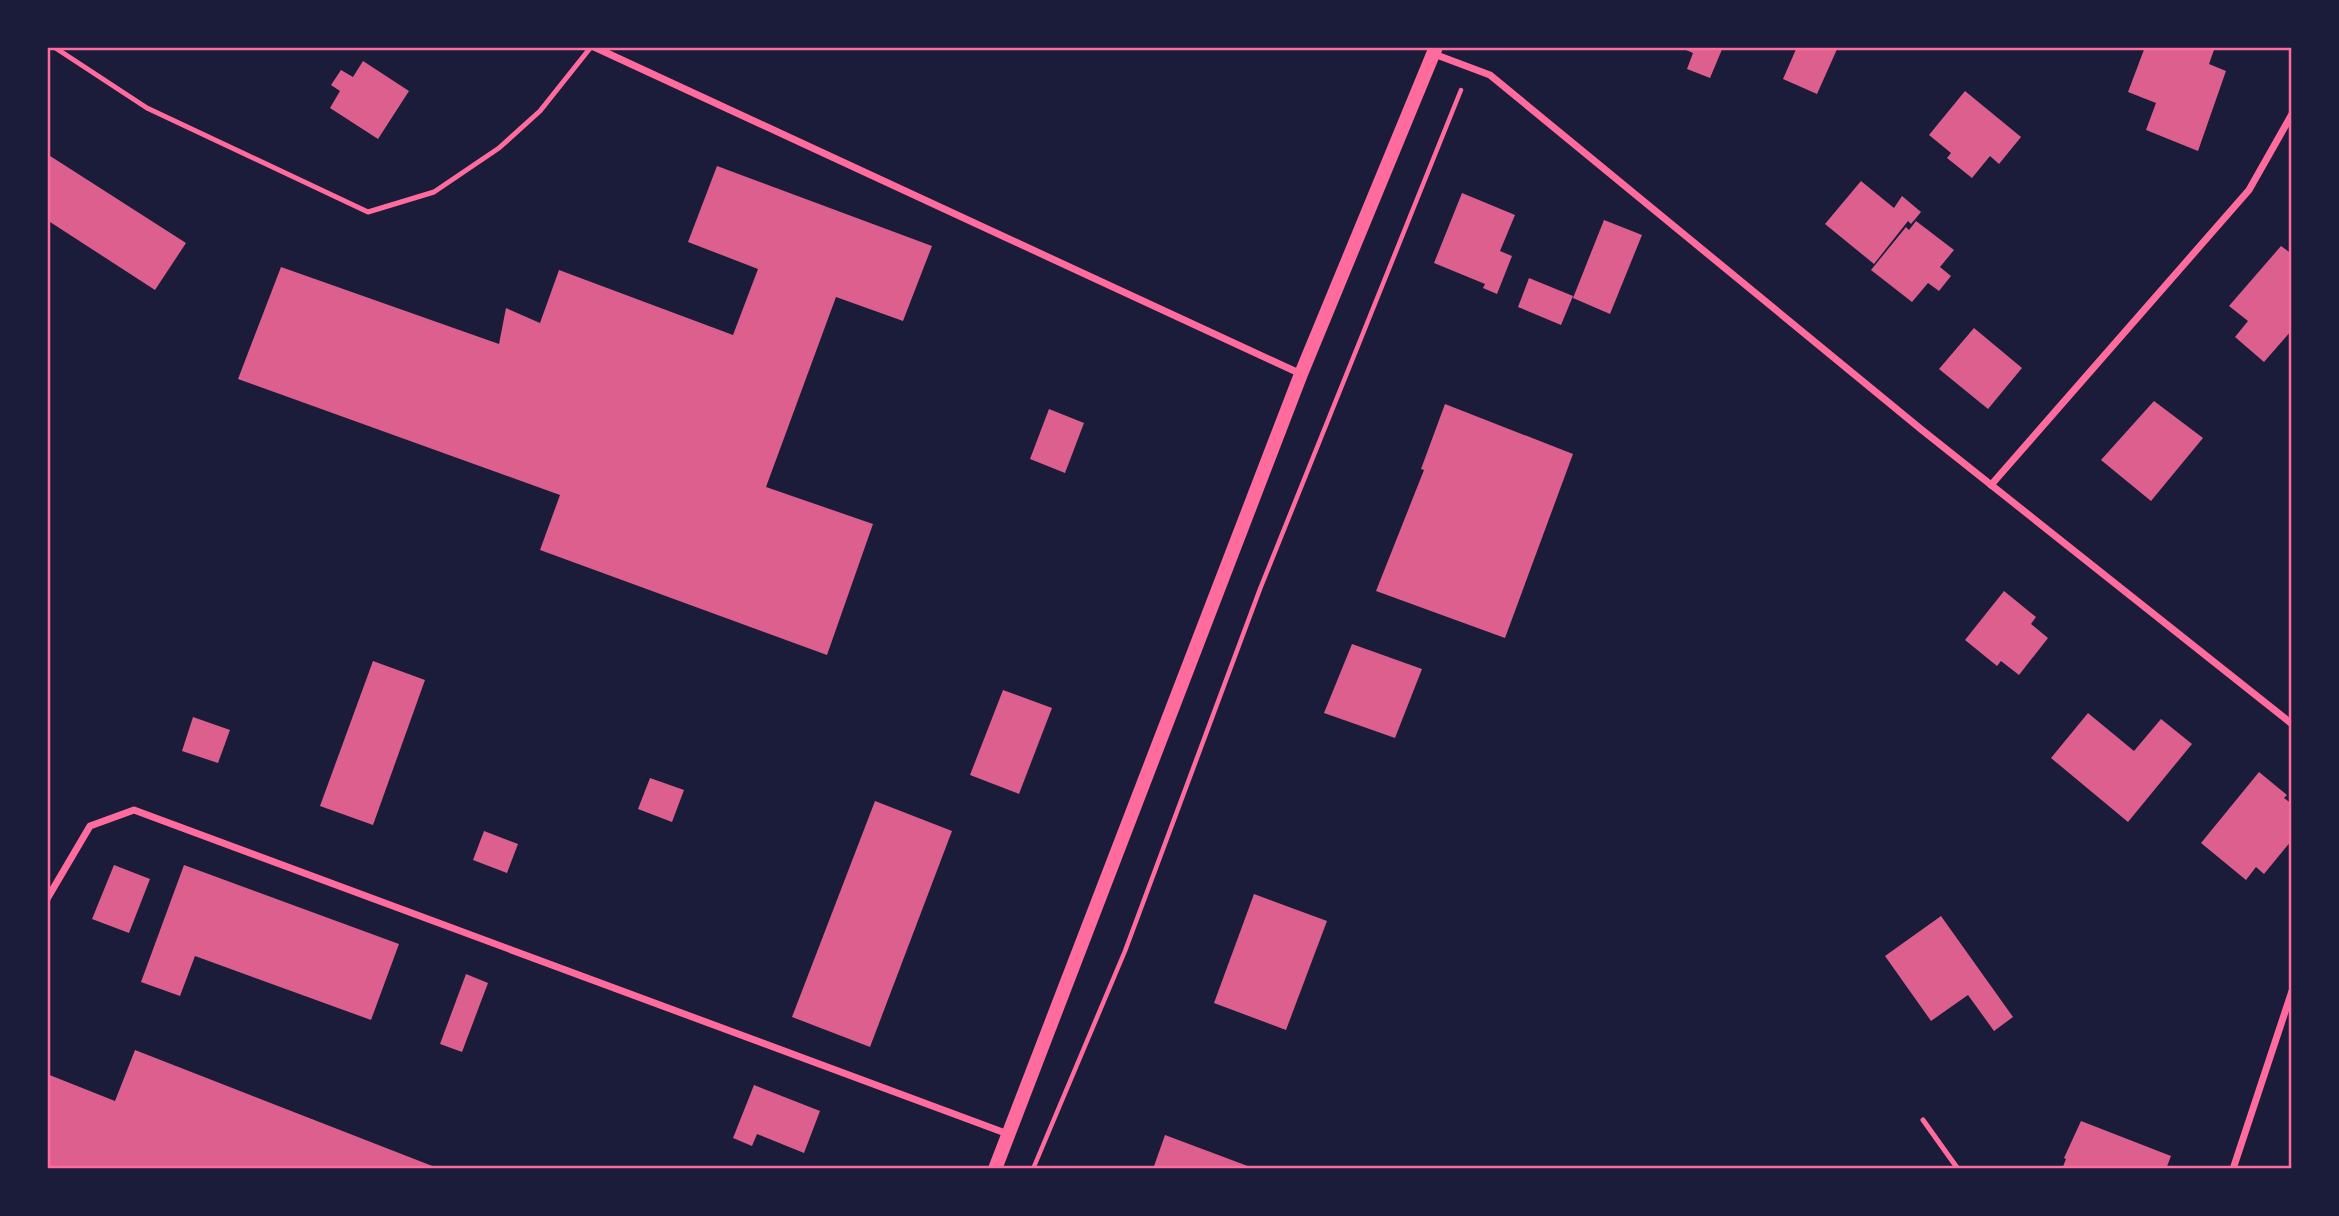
<svg xmlns="http://www.w3.org/2000/svg" width="2339" height="1216" viewBox="0 0 2339 1216" font-family="Raleway,sans-serif">
  <style>
    .building { fill: #dd5f8e }
    .lines { fill: none; stroke-linecap: round; stroke-linejoin: round }
    .path { stroke: #ff6b9d; stroke-width: 4.5 }
    .service { stroke: #ff6b9d; stroke-width: 5 }
    .minor { stroke: #ff6b9d; stroke-width: 7 }
    .secondary { stroke: #ff6b9d; stroke-width: 14 }
    .neatline { fill: none; stroke: #ff6b9d; stroke-width: 2.5 }
  </style>
  <rect width="100%" height="100%" fill="#1b1b3a"/>
  <g class="building">
    <path d="M1679 47H1723L1710 78 1687 69 1693 53Z"/>
    <path d="M1797 47H1838L1817 94 1783 79Z"/>
    <path d="M2145 47H2215L2209 64 2226 71 2198 151 2146 130 2156 103 2128 92Z"/>
    <path d="M363 61 409 91 378 139 330 108 340 91 331 85 341 70 353 77Z"/>
    <path d="M1965 91 2021 137 1999 164 1990 156 1972 178 1947 158 1951 153 1929 135Z"/>
    <path d="M47 154 186 243 155 290 47 220Z"/>
    <path d="M717 166 932 246 903 321 836 297 766 487 873 524 827 655 540 550 560 495 238 379 281 267 499 344 506 308 540 323 559 270 733 335 758 269 688 242Z"/>
    <path d="M1861 181 1894 208 1902 196 1921 212 1911 224 1908 221 1874 264 1825 224Z"/>
    <path d="M1462 193 1515 215 1500 251 1512 256 1497 294 1483 288 1485 284 1434 263Z"/>
    <path d="M1604 220 1642 235 1610 314 1573 298Z"/>
    <path d="M1916 221 1954 250 1940 267 1951 276 1939 291 1928 283 1912 302 1871 270 1906 227 1909 230Z"/>
    <path d="M2281 246 2292 254V330L2264 362 2235 337 2248 321 2229 306Z"/>
    <path d="M1529 278 1573 296 1561 325 1518 307Z"/>
    <path d="M1974 328 2022 368 1988 409 1939 369Z"/>
    <path d="M2154 401 2203 438 2151 501 2101 460Z"/>
    <path d="M1445 404 1573 454 1505 638 1376 591 1424 470 1421 469Z"/>
    <path d="M1049 409 1084 423 1065 473 1030 459Z"/>
    <path d="M2004 591 2036 617 2031 624 2048 638 2019 675 2001 661 1997 666 1965 640Z"/>
    <path d="M1352 644 1422 669 1395 738 1324 713Z"/>
    <path d="M373 661 425 680 373 825 320 806Z"/>
    <path d="M1003 690 1052 708 1019 794 970 775Z"/>
    <path d="M2088 713 2134 751 2161 719 2192 744 2128 822 2051 758Z"/>
    <path d="M193 717 230 730 218 763 182 751Z"/>
    <path d="M2259 772 2287 795 2284 798 2292 804V840L2264 874 2256 867 2246 880 2201 843Z"/>
    <path d="M650 778 684 790 672 822 638 809Z"/>
    <path d="M875 801 952 831 870 1047 792 1017Z"/>
    <path d="M484 831 518 844 507 873 473 860Z"/>
    <path d="M114 865 150 879 129 933 92 919Z"/>
    <path d="M184 865 399 944 371 1020 195 956 180 996 141 982Z"/>
    <path d="M1254 894 1327 921 1286 1030 1214 1003Z"/>
    <path d="M1941 916 2013 1017 1994 1031 1968 995 1931 1021 1885 956Z"/>
    <path d="M466 974 488 983 462 1052 440 1044Z"/>
    <path d="M135 1050 440 1169H47V1074L115 1101Z"/>
    <path d="M754 1085 820 1111 804 1153 757 1134 752 1146 733 1138Z"/>
    <path d="M2081 1121 2171 1156 2166 1169H2062L2066 1159 2064 1158Z"/>
    <path d="M1165 1135 1253 1168V1169H1153Z"/>
  </g>
  <g class="lines">
    <path class="path" d="M1033 1169 1125 951 1260 589 1461 90"/>
    <g class="service">
      <path d="M54 47 147 108 368 212 434 192 499 148 540 111 591 47"/>
      <path d="M1923 1120 1958 1169"/>
    </g>
    <g class="minor">
      <path d="M594 47 1301 374"/>
      <path d="M1434 54 1490 75 1922 430 2292 724"/>
      <path d="M1991 485 2249 190 2292 114"/>
      <path d="M47 899 90 826 134 810 1008 1134"/>
      <path d="M2233 1169 2292 991"/>
    </g>
    <path class="secondary" d="M995 1169 1301 374 1436 47"/>
  </g>
  <rect width="2339" height="1216" fill="none" stroke="#1b1b3a" stroke-width="98"/>
  <rect x="49" y="49" width="2241" height="1118" class="neatline"/>
</svg>
